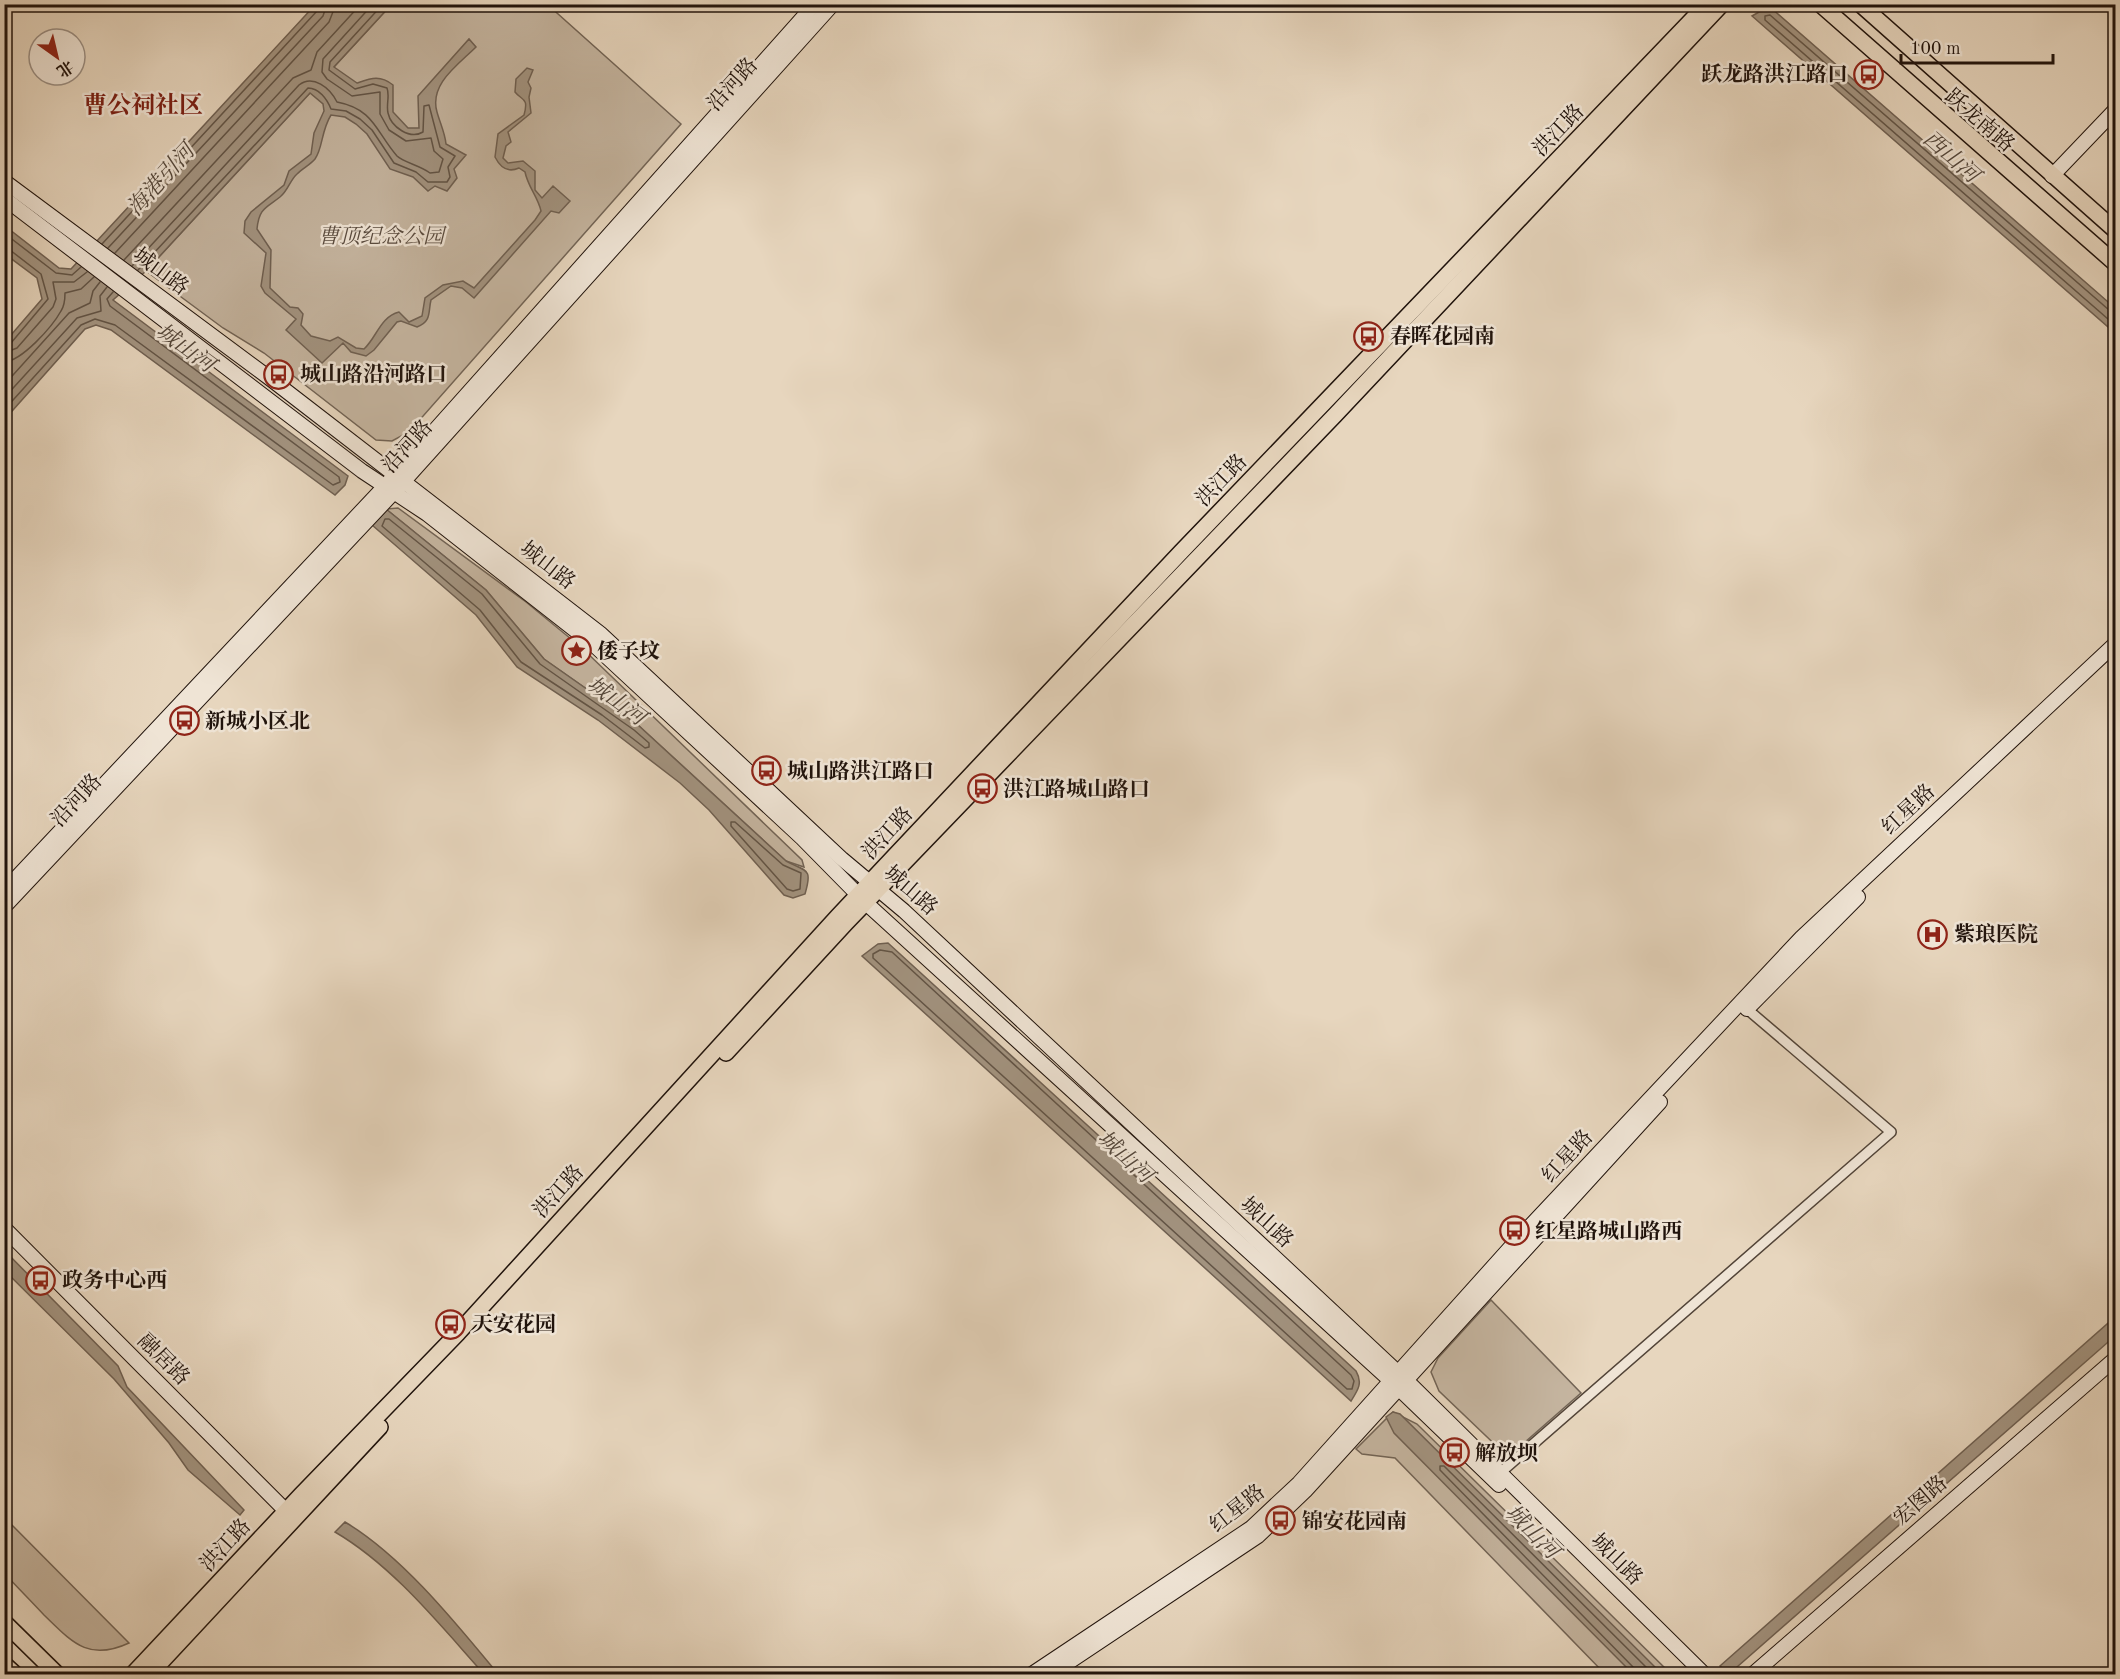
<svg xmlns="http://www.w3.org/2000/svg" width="2120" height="1679" viewBox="0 0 2120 1679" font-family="'Old Standard TT','Noto Serif SC',serif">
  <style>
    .green { fill: #c5b5a0; stroke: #726456; stroke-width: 1.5 }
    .water { fill: #a39481; stroke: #6f6052; stroke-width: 1.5 }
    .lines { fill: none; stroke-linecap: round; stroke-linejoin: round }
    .shore { stroke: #625446; stroke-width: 1.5 }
    .street-casing { stroke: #524438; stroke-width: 12 }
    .secondary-casing { stroke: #20130c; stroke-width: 16 }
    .primary-casing { stroke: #20130c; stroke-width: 18 }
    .street { stroke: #efe4d5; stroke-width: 9 }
    .secondary { stroke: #efe4d5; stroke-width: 14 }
    .primary { stroke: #e7d6be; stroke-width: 15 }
    .labels { text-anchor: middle; stroke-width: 5; stroke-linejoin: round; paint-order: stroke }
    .poi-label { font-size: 21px; font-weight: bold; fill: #20130c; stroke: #efe4d5; text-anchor: start }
    .street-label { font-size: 21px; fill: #20130c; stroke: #efe4d5 }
    .park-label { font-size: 21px; font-style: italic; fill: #5a4c40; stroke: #efe4d5 }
    .water-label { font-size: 22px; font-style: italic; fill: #54473b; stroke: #efe4d5 }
    .quarter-label { font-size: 24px; font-weight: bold; fill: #7a1f14; stroke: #efe4d5 }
  </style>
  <rect width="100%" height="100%" fill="#e7d6be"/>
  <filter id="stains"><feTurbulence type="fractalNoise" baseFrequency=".00333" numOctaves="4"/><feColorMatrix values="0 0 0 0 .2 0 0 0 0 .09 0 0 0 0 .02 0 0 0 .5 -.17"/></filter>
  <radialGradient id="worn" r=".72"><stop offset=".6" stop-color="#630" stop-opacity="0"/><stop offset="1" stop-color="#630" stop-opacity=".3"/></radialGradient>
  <g class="green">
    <path d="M391 5H548L681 124 409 432 392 441 376 440 264 353 223 328 146 271Z"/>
    <path d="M398 508 526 602 582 648 802 860 804 867 786 861 638 725 544 659 486 590 386 509Z"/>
    <path d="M1491 1300 1581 1393 1508 1457 1439 1391 1431 1372 1438 1358Z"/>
    <path d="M1393 1412 1417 1424 1671 1674H1605L1395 1458 1362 1454 1356 1449Z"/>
    <path d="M5 1518 129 1643C88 1662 72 1642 44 1615 31 1601 18 1588 5 1574Z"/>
  </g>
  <g class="water">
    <path d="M315 5H391L334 67 357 83C372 78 380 75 393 85V112L408 128H419L418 96 469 39 476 47C458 65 429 84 437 112 440 123 445 133 446 144L466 155 454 169 457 178 447 191 435 186 428 191 413 177 390 169 367 134 356 124 345 117 331 115C321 131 323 148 315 159 310 165 303 168 297 174 290 180 288 191 280 197 266 208 259 208 257 229L271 250 270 288 290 307 298 308 303 314 301 325 311 336 330 341 338 337 356 348 364 349C377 337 380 317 399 312L409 322 422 316 425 298 443 285 463 281 474 288 535 220 541 211C538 197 528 187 525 172L519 168C508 173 500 167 495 157L498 134 524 115C529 97 522 101 515 92L516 79 527 68 533 70 528 82 531 88 529 97 531 113 508 132 511 142 506 146 503 158 508 163 523 161 535 171V190L542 198 553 186 570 201 559 213 551 211 474 298 462 288 451 286 431 300C428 312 432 321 417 327L401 321 397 322 374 350 366 356 351 352 343 343 322 363 286 330 296 319 265 293 261 286 266 253 244 233 245 221 251 212 284 185 289 171 311 154 314 133 324 111 323 104 310 93 146 271 113 300 348 476 345 485 335 495 111 330 96 325 85 329 5 419V342L42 299 37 278 5 254V226L59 268 71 269Z"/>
    <path d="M1766 8H1771L2115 308V333L1752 16Z"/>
    <path d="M386 509 486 590 544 659 638 725 786 861C806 872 813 867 805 894L793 898 784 895 709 810 680 783 598 720 517 667 476 615 372 525Z"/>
    <path d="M888 943 1356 1371C1363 1383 1358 1390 1351 1401L862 956 878 944Z"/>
    <path d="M5 1251 118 1366 127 1387 244 1510 240 1515 188 1470 169 1443 114 1379 5 1271Z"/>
    <path d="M2115 1317V1336L1729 1674 1720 1666Z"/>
    <path d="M1393 1412 1400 1414 1662 1674H1633L1394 1433 1386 1417Z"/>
    <path d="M345 1522C402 1556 455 1622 498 1674H484C439 1624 393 1566 335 1532Z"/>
  </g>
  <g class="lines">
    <g class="shore">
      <path d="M4 233 56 273 72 275 81 267"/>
      <path d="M102 244 317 11 319 4"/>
      <path d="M108 248 323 16 327 4"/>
      <path d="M4 249 10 250 41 274 48 299 11 343 4 345"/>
      <path d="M115 253 329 22 336 4"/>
      <path d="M124 260 293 78 311 70 317 52 361 4"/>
      <path d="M132 266 299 85C313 74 330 88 337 102 374 109 376 132 397 156 403 162 421 166 430 173L439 172 443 159 434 151 431 138 406 141 389 130 380 114V92L352 96 327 79 322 72 323 59 373 4"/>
      <path d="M138 270 308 88C319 88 327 99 331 109L346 111 360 119 372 130 394 163 416 172 428 182H447L450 177 448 167 455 156 440 147 429 105 424 106 423 132C410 140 391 127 388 113 386 104 390 96 387 88L373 84 355 89 329 70 330 62 383 4"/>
      <path d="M2116 312 2109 310 1770 15 1765 16V20L2116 326"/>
      <path d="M4 353 17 348 53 307 56 299 53 282H74L87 272"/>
      <path d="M4 362C22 361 52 327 61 311 65 305 65 299 65 293L81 289 94 277"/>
      <path d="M4 385 69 313 90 303 93 291 100 282"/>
      <path d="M4 398 77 318 101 311 100 296 107 287"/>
      <path d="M4 410 81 325 95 319 115 325 333 485 340 482 339 477 110 306 107 299 113 292"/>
      <path d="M385 519H389L482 594 540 664 634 730 649 743V747L645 748 602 715 521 662 480 610 382 526Z"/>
      <path d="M731 822H735L783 865 801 873 800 889 793 891 787 889 731 826Z"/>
      <path d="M880 950 892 952 1351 1375 1354 1381 1352 1389H1347L873 958V954Z"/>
      <path d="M1636 1674 1634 1668 1440 1470V1466H1444L1653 1674"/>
    </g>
    <defs>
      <path id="street" d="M1500 1473 1891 1132 1747 1009"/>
      <g id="secondary">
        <path d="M2052 176 2116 109"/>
        <path d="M4 181 272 380 601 634 842 859 904 911 1406 1380 1704 1674"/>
        <path d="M4 198 362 471 427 514 594 645 802 838 866 903 1391 1381 1499 1485"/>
        <path d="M4 891 386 485 815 4"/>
        <path d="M4 907 395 491 833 4"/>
        <path d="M1747 1009 1858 897"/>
        <path d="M4 1228 293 1518"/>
        <path d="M1032 1674 1251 1528 1299 1483 1518 1239 1802 937 2116 643"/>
        <path d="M1051 1674 1258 1536 1305 1491 1660 1102"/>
        <path d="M1753 1674 2116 1358"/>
      </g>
      <g id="primary">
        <path d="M1820 4 2116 264"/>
        <path d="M1860 4 2116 231"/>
        <path d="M726 1053 846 923 1335 415 1722 4"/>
        <path d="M4 1622 57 1674"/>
        <path d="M4 1664 15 1674"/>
        <path d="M133 1674 301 1495 458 1333 838 916 1181 552 1707 4"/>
        <path d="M150 1674 380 1427"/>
      </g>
    </defs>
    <use href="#street" class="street-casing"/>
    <use href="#secondary" class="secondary-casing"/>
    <use href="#primary" class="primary-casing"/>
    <use href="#street" class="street"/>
    <use href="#secondary" class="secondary"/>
    <use href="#primary" class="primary"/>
  </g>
  <defs>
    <symbol id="bus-ring" viewBox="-11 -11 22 22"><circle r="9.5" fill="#efe4d5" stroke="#8f2418" stroke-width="1.5"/><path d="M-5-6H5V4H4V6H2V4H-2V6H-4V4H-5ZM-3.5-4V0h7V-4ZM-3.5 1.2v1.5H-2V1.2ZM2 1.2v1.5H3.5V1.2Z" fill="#8f2418"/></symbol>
    <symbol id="sight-ring" viewBox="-11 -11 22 22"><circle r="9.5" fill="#efe4d5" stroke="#8f2418" stroke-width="1.5"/><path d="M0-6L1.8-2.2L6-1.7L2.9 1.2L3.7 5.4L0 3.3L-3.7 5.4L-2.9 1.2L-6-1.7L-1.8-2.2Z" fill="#8f2418"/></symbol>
    <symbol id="hospital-ring" viewBox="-11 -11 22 22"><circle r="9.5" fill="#efe4d5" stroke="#8f2418" stroke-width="1.5"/><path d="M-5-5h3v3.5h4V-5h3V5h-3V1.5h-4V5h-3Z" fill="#8f2418"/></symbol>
  </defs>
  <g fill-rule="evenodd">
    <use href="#bus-ring" x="1852" y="58" width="33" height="33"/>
    <use href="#bus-ring" x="1352" y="320" width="33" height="33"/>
    <use href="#bus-ring" x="262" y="358" width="33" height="33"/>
    <use href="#sight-ring" x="560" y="634" width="33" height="33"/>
    <use href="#bus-ring" x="168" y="704" width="33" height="33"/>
    <use href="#bus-ring" x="750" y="754" width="33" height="33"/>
    <use href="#bus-ring" x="966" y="772" width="33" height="33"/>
    <use href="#hospital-ring" x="1916" y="918" width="33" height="33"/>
    <use href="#bus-ring" x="1498" y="1214" width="33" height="33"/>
    <use href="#bus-ring" x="24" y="1264" width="33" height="33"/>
    <use href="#bus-ring" x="434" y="1308" width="33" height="33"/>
    <use href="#bus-ring" x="1438" y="1436" width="33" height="33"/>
    <use href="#bus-ring" x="1264" y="1504" width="33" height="33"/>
  </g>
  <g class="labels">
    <g class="poi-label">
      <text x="1848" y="81" text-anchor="end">跃龙路洪江路口</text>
      <text x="1390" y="343">春晖花园南</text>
      <text x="300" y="381">城山路沿河路口</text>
      <text x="597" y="658">倭子坟</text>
      <text x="205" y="728">新城小区北</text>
      <text x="787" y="778">城山路洪江路口</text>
      <text x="1003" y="796">洪江路城山路口</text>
      <text x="1954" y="941">紫琅医院</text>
      <text x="1535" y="1238">红星路城山路西</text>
      <text x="62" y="1287">政务中心西</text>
      <text x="472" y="1331">天安花园</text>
      <text x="1475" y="1460">解放坝</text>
      <text x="1302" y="1528">锦安花园南</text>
    </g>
    <g class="street-label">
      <text transform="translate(732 84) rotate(-48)" y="7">沿河路</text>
      <text transform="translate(1980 120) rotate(41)" y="7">跃龙南路</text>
      <text transform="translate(1558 130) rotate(-46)" y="7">洪江路</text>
      <text transform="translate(161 271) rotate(37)" y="7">城山路</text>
      <text transform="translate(407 446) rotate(-48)" y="7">沿河路</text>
      <text transform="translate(1221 480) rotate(-46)" y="7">洪江路</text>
      <text transform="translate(548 565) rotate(38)" y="7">城山路</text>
      <text transform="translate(76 800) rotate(-47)" y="7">沿河路</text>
      <text transform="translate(1908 809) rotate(-43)" y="7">红星路</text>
      <text transform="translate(887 833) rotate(-47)" y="7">洪江路</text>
      <text transform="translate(911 890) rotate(41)" y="7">城山路</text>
      <text transform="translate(1567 1156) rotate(-47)" y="7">红星路</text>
      <text transform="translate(558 1191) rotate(-48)" y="7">洪江路</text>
      <text transform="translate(1267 1222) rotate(43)" y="7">城山路</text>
      <text transform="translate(164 1359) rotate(45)" y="7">融居路</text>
      <text transform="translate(1920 1500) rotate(-41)" y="7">宏图路</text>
      <text transform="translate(1237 1508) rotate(-38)" y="7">红星路</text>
      <text transform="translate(225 1545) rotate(-47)" y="7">洪江路</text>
      <text transform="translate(1617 1559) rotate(45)" y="7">城山路</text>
    </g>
    <g class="park-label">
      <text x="381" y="243">曹顶纪念公园</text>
    </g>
    <g class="water-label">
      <text transform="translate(1952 156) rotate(41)" y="8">西山河</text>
      <text transform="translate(160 179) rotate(-48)" y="8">海港引河</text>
      <text transform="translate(186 347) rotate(36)" y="8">城山河</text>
      <text transform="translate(617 700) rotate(36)" y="8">城山河</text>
      <text transform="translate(1126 1156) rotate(42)" y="8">城山河</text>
      <text transform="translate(1533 1531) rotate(45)" y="8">城山河</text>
    </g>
    <g class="quarter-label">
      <text x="143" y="113">曹公祠社区</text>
    </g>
  </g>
  <rect width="2120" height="1679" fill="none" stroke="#e7d6be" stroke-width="24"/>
  <rect x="6" y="6" width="2108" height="1667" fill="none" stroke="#20130c" stroke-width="3"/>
  <rect x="12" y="12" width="2096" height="1655" fill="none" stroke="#20130c" stroke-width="1.5"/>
  <g transform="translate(57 57) rotate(146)"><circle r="28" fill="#efe4d5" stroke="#9c9085" stroke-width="1.5"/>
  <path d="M0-4.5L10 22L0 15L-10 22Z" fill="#8f2418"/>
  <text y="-9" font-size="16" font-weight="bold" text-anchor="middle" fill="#20130c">北</text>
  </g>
  <path d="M1901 54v9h152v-9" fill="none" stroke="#20130c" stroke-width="3"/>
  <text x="1910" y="54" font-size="18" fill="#20130c" stroke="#efe4d5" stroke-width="4.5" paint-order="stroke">100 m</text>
  <rect width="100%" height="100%" filter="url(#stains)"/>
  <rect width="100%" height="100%" fill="url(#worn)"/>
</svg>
